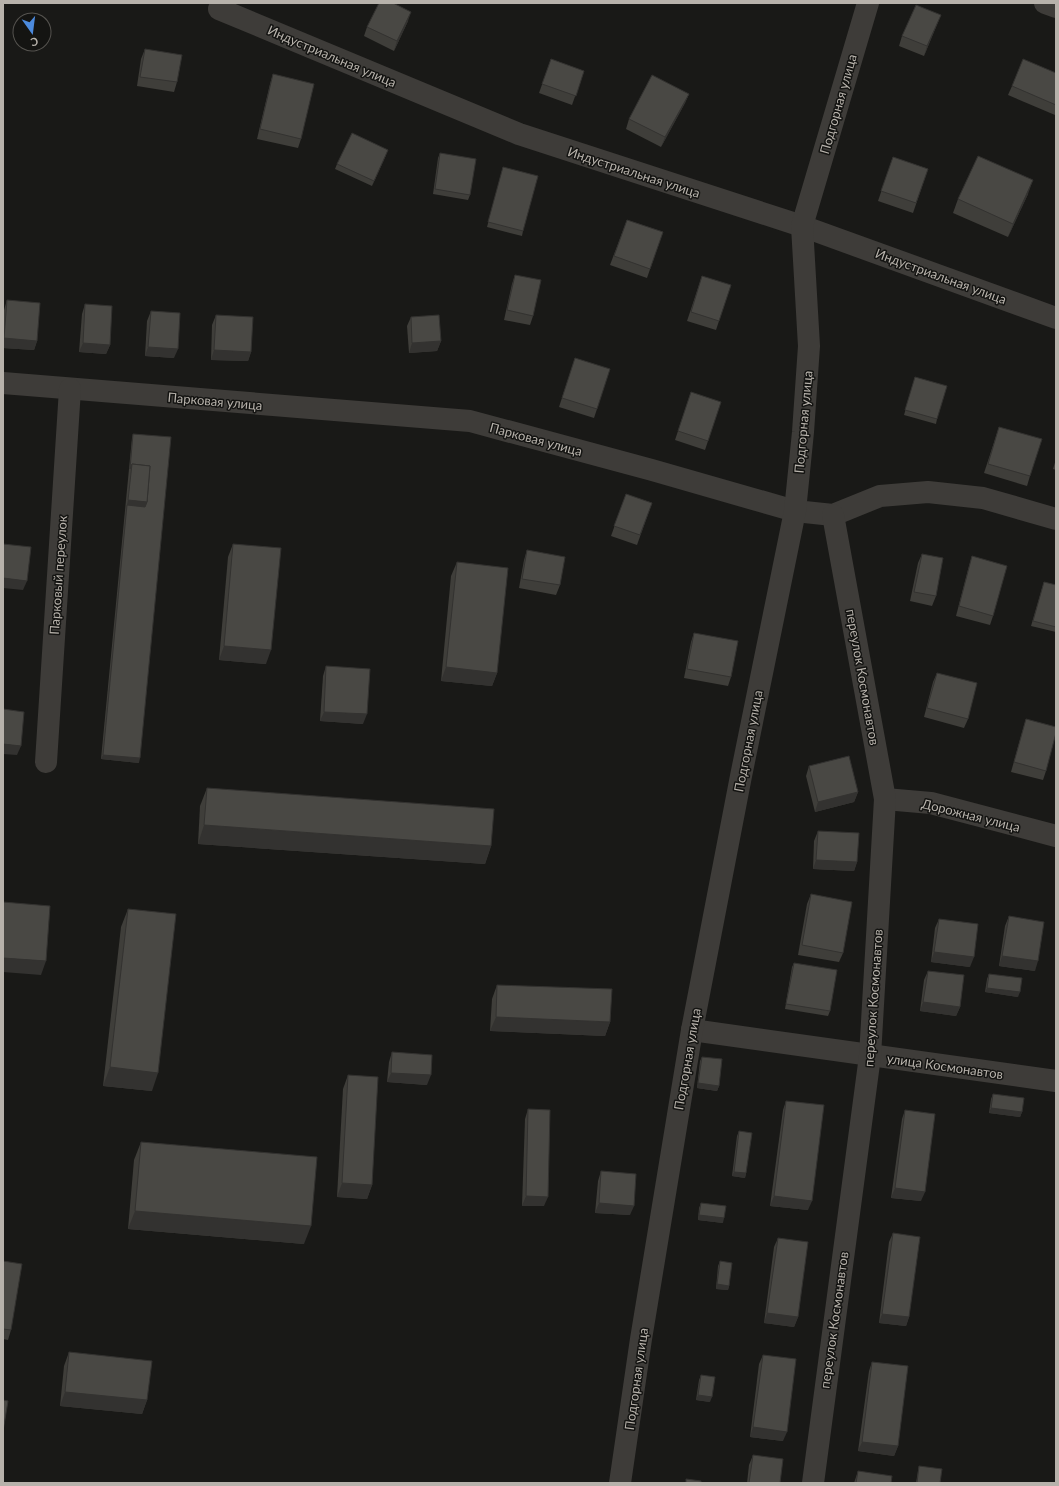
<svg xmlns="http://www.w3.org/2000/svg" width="1059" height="1486" viewBox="0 0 1059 1486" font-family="Lato,sans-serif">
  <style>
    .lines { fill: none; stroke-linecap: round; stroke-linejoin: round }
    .street { stroke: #3e3c39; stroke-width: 22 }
    .wall { fill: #3f3e3a }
    .shaded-wall { fill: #333230 }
    .building { fill: #494844; stroke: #333230 }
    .labels { text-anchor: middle; stroke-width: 3; stroke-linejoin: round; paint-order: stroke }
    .street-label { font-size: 13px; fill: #b7b2ab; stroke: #141412 }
  </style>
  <rect width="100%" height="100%" fill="#191917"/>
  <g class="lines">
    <g class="street">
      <path d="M1045 3 1056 7"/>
      <path d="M219 9 519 134 802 226 1056 318"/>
      <path d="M3 383 470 421 652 470 795 511 833 515 880 496 928 492 983 498 1056 519"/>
      <path d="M46 762 70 389"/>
      <path d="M885 799 931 803 1056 836"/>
      <path d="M692 1030 1056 1081"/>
      <path d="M620 1483 641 1339 692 1030 741 776 795 511 803 432 809 346 802 226 868 3"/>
      <path d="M813 1483 870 1056 885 799 833 515"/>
    </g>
  </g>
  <g class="wall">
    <path d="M941 15 924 56 899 46 902 36Z"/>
    <path d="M408 21 394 51 364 36 367 27Z"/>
    <path d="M145 49 177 82 174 92 137 86 141 59Z"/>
    <path d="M551 59 584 71 572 105 539 93Z"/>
    <path d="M1056 73V114L1055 115 1008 95 1012 86Z"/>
    <path d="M273 74 301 139 298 148 257 139 270 84Z"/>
    <path d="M689 94 685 103 661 147 626 129 629 119Z"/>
    <path d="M440 153 470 195 468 200 433 194 438 158Z"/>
    <path d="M386 155 372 186 335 169 337 164Z"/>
    <path d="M893 157 928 169 913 213 878 201Z"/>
    <path d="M503 167 523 231 522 236 487 227Z"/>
    <path d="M1028 194 1008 237 953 213 958 199Z"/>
    <path d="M627 220 663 232 647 278 610 265Z"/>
    <path d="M515 275 533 316 530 325 504 320 512 284Z"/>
    <path d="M702 276 719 321 716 330 687 321Z"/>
    <path d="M7 300 37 341 34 350 3 348V323L4 310Z"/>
    <path d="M85 304 110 345 106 354 79 352 82 314Z"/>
    <path d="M151 311 174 358 145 356 147 321Z"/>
    <path d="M216 315 251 352 248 361 211 360 212 325Z"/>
    <path d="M411 317 441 341 437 351 409 353 407 326Z"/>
    <path d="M575 358 597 409 594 418 559 407Z"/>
    <path d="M915 377 937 419 936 424 904 415Z"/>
    <path d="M691 392 708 441 705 450 675 440Z"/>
    <path d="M999 427 1030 476 1027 486 984 473Z"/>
    <path d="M133 434 139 763 101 759 132 438Z"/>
    <path d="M1056 459V470L1053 469Z"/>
    <path d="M626 494 652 503 637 545 611 536Z"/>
    <path d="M233 544 266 664 219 660 228 557Z"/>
    <path d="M527 550 560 585 556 595 519 588 524 560Z"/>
    <path d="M922 554 936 596 932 606 910 601 918 563Z"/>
    <path d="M972 556 993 616 990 625 956 616 969 566Z"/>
    <path d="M457 562 497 673 492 686 441 681 451 576Z"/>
    <path d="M1044 582 1056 585V632L1031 626Z"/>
    <path d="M694 633 731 677 728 686 684 678 691 642Z"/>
    <path d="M326 666 363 724 320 721 323 676Z"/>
    <path d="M937 673 968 719 964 728 924 717 933 682Z"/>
    <path d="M1026 719 1046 771 1043 780 1011 772 1023 729Z"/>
    <path d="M809 766 858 792 854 802 815 812 806 776Z"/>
    <path d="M207 788 491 846 485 864 198 844 200 806Z"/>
    <path d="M818 831 857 862 854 871 813 869 814 841Z"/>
    <path d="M811 894 843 953 839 962 798 955 807 904Z"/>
    <path d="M128 909 152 1091 103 1086 121 927Z"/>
    <path d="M1009 916 1035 971 999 966 1005 926Z"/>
    <path d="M939 919 970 967 931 962 935 928Z"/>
    <path d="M794 963 830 1011 828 1016 785 1009 792 967Z"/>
    <path d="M928 971 960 1007 956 1016 920 1011 924 980Z"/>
    <path d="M989 974 1018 997 985 992 987 979Z"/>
    <path d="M497 985 610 1022 605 1036 490 1031 492 999Z"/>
    <path d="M392 1052 427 1085 387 1082 389 1062Z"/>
    <path d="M702 1057 719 1086 717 1091 697 1088 700 1061Z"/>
    <path d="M348 1075 372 1185 367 1199 337 1197 343 1089Z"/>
    <path d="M993 1094 1022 1112 1020 1117 989 1113 991 1099Z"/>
    <path d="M786 1101 808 1210 770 1206 783 1110Z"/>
    <path d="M528 1109 544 1206H522L525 1119Z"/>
    <path d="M905 1110 921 1201 891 1198 902 1119Z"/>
    <path d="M739 1131 746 1173 745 1178 732 1176 737 1136Z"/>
    <path d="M141 1142 304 1244 128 1229 134 1160Z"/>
    <path d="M601 1171 630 1215 595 1213 598 1181Z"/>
    <path d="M701 1203 723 1223 698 1220 699 1208Z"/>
    <path d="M893 1233 909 1317 906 1326 879 1323 889 1242Z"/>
    <path d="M778 1238 798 1317 794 1327 764 1323 774 1247Z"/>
    <path d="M3 1261 11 1330 8 1340 3 1339Z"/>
    <path d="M720 1261 729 1286 728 1290 716 1289 718 1266Z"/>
    <path d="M69 1352 147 1400 142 1414 60 1406 64 1366Z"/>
    <path d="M763 1355 783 1441 750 1437 759 1364Z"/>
    <path d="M872 1362 898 1446 894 1456 858 1451 869 1371Z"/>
    <path d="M701 1375 710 1402 696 1400 699 1380Z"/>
    <path d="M753 1455 780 1483H747L749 1465Z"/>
    <path d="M919 1466 940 1483H916L918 1471Z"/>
    <path d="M858 1471 891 1483H854Z"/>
  </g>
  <g class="shaded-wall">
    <path d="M411 12 408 21 394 51 397 41Z"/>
    <path d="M941 15 937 24 924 56 927 46Z"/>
    <path d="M689 94 685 103 661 147 665 137Z"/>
    <path d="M388 150 386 155 372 186 374 181Z"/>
    <path d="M1033 180 1028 194 1008 237 1013 224Z"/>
    <path d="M4 338 37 341 34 350 3 348V342Z"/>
    <path d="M441 341 437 351 409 353 412 343Z"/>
    <path d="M83 343 110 345 106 354 79 352Z"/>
    <path d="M148 347 178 349 174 358 145 356Z"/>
    <path d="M214 350 251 352 248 361 211 360Z"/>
    <path d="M128 500 147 502 144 511 127 505Z"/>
    <path d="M3 578 27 581 23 590 3 588Z"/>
    <path d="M224 646 271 650 266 664 219 660Z"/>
    <path d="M446 667 497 673 492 686 441 681Z"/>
    <path d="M324 712 367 714 363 724 320 721Z"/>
    <path d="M3 744 21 746 17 755 3 754Z"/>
    <path d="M103 755 140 758 139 763 101 759Z"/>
    <path d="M858 792 854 802 815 812 818 802Z"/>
    <path d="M204 825 491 846 485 864 198 844Z"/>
    <path d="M816 860 857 862 854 871 813 869Z"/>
    <path d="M934 952 974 957 970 967 931 962Z"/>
    <path d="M1002 956 1038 961 1035 971 999 966Z"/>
    <path d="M3 958 46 961 41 975 3 972Z"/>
    <path d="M987 988 1020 992 1018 997 985 992Z"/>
    <path d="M923 1002 960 1007 956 1016 920 1011Z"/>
    <path d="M496 1017 610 1022 605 1036 490 1031Z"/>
    <path d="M110 1067 158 1073 152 1091 103 1086Z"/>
    <path d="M391 1073 431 1075 427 1085 387 1082Z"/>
    <path d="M698 1083 719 1086 717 1091 697 1088Z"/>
    <path d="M991 1108 1022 1112 1020 1117 989 1113Z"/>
    <path d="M734 1172 746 1173 745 1178 732 1176Z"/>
    <path d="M342 1183 372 1185 367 1199 337 1197Z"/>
    <path d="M895 1188 925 1192 921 1201 891 1198Z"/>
    <path d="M526 1196 548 1197 544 1206H522Z"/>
    <path d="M774 1196 812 1201 808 1210 770 1206Z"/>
    <path d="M599 1203 634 1206 630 1215 595 1213Z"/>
    <path d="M135 1211 311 1226 304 1244 128 1229Z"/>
    <path d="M699 1215 724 1218 723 1223 698 1220Z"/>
    <path d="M717 1284 729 1286 728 1290 716 1289Z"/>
    <path d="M767 1313 798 1317 794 1327 764 1323Z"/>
    <path d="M882 1314 909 1317 906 1326 879 1323Z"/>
    <path d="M65 1392 147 1400 142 1414 60 1406Z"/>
    <path d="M698 1395 712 1397 710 1402 696 1400Z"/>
    <path d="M753 1427 787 1432 783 1441 750 1437Z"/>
    <path d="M862 1442 898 1446 894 1456 858 1451Z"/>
  </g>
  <g class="building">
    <path d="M379 3H393L411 12 397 41 367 27Z"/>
    <path d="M916 5 941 15 927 46 902 36Z"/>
    <path d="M145 49 182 55 177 82 140 77Z"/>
    <path d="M551 59 584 71 576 96 542 84Z"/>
    <path d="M1023 59 1056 73V105L1012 86Z"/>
    <path d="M273 74 314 84 301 139 260 129Z"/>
    <path d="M652 75 689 94 665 137 629 119Z"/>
    <path d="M352 133 388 150 374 181 337 164Z"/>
    <path d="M440 153 476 159 470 195 435 189Z"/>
    <path d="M978 156 1033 180 1013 224 958 199Z"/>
    <path d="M893 157 928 169 916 203 881 191Z"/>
    <path d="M503 167 538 176 523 231 488 222Z"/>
    <path d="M627 220 663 232 650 269 614 256Z"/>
    <path d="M515 275 541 280 533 316 507 310Z"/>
    <path d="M702 276 731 285 719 321 691 312Z"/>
    <path d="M7 300 40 303 37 341 4 338Z"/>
    <path d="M85 304 112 306 110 345 83 343Z"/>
    <path d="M151 311 180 313 178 349 148 347Z"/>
    <path d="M216 315 253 317 251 352 214 350Z"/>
    <path d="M439 315 441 341 412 343 411 317Z"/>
    <path d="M575 358 610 369 597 409 562 398Z"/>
    <path d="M915 377 947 386 937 419 905 410Z"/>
    <path d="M691 392 721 402 708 441 678 431Z"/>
    <path d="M999 427 1042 439 1030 476 988 464Z"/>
    <path d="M133 434 171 437 140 758 103 755 127 505 145 507 147 502 150 466 132 464 130 469Z"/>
    <path d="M132 464 150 466 147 502 128 500Z"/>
    <path d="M626 494 652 503 640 535 614 526Z"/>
    <path d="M3 544 31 547 27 581 3 578Z"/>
    <path d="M233 544 281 548 271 650 224 646Z"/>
    <path d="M527 550 565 557 560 585 522 579Z"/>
    <path d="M922 554 943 558 936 596 914 592Z"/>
    <path d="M972 556 1007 566 993 616 959 606Z"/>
    <path d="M457 562 508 568 497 673 446 667Z"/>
    <path d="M1044 582 1056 585V627L1033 621Z"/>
    <path d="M694 633 738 641 731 677 687 669Z"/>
    <path d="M326 666 370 669 367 714 324 712Z"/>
    <path d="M937 673 977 683 968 719 927 708Z"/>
    <path d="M3 709 24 712 21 746 3 744Z"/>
    <path d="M1026 719 1056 727V733L1046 771 1014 762Z"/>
    <path d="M849 756 858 792 818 802 809 766Z"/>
    <path d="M207 788 494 809 491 846 204 825Z"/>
    <path d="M818 831 859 833 857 862 816 860Z"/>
    <path d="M811 894 852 902 843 953 802 945Z"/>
    <path d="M3 902 50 906 46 961 3 958Z"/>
    <path d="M128 909 176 914 158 1073 110 1067Z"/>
    <path d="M1009 916 1044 922 1038 961 1002 956Z"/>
    <path d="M939 919 978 924 974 957 934 952Z"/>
    <path d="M794 963 837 970 830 1011 786 1004Z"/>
    <path d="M928 971 964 975 960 1007 923 1002Z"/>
    <path d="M989 974 1022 978 1020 992 987 988Z"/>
    <path d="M497 985 612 989 610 1022 496 1017Z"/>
    <path d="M392 1052 432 1055 431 1075 391 1073Z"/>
    <path d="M702 1057 722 1059 719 1086 698 1083Z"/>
    <path d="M348 1075 378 1077 372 1185 342 1183Z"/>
    <path d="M993 1094 1024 1098 1022 1112 991 1108Z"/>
    <path d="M786 1101 824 1105 812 1201 774 1196Z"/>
    <path d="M528 1109 550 1110 548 1197 526 1196Z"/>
    <path d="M905 1110 935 1114 925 1192 895 1188Z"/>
    <path d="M739 1131 752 1133 746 1173 734 1172Z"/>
    <path d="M141 1142 317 1157 311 1226 135 1211Z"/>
    <path d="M601 1171 636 1174 634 1206 599 1203Z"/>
    <path d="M701 1203 726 1206 724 1218 699 1215Z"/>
    <path d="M893 1233 920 1237 909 1317 882 1314Z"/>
    <path d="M778 1238 808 1242 798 1317 767 1313Z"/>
    <path d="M3 1261 22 1264 11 1330 3 1329Z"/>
    <path d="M720 1261 732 1263 729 1286 717 1284Z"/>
    <path d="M69 1352 152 1361 147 1400 65 1392Z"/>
    <path d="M763 1355 796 1359 787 1432 753 1427Z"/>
    <path d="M872 1362 908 1366 898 1446 862 1442Z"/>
    <path d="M701 1375 715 1377 712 1397 698 1395Z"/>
    <path d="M3 1400 8 1401 3 1431Z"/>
    <path d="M753 1455 783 1459 780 1483H749Z"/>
    <path d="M919 1466 942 1469 940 1483H917Z"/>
    <path d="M858 1471 892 1476 891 1483H856Z"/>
    <path d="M686 1479 701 1481V1483H686Z"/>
  </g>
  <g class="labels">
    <g class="street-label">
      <text transform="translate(332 56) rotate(23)" y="5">Индустриальная улица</text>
      <text transform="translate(838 104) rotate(-74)" y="5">Подгорная улица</text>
      <text transform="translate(634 172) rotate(18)" y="5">Индустриальная улица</text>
      <text transform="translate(941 276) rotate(20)" y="5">Индустриальная улица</text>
      <text transform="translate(215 401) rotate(5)" y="5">Парковая улица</text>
      <text transform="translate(803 422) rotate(-85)" y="5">Подгорная улица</text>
      <text transform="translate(536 439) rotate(15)" y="5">Парковая улица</text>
      <text transform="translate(58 575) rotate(-86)" y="5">Парковый переулок</text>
      <text transform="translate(863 677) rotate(80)" y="5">переулок Космонавтов</text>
      <text transform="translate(748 741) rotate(-79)" y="5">Подгорная улица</text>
      <text transform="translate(971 815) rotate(14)" y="5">Дорожная улица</text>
      <text transform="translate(873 998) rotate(-86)" y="5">переулок Космонавтов</text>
      <text transform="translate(687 1059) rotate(-80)" y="5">Подгорная улица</text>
      <text transform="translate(945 1066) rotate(8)" y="5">улица Космонавтов</text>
      <text transform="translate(834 1320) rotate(-82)" y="5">переулок Космонавтов</text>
      <text transform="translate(636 1379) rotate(-82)" y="5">Подгорная улица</text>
    </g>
  </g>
  <rect width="1059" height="1486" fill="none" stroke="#b7b2ab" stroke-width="8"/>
  <g transform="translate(32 32) rotate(166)"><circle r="19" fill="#141412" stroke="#55534f"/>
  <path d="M0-3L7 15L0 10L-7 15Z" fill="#4c8add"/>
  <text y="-6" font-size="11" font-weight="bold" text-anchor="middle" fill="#b7b2ab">С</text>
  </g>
</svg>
